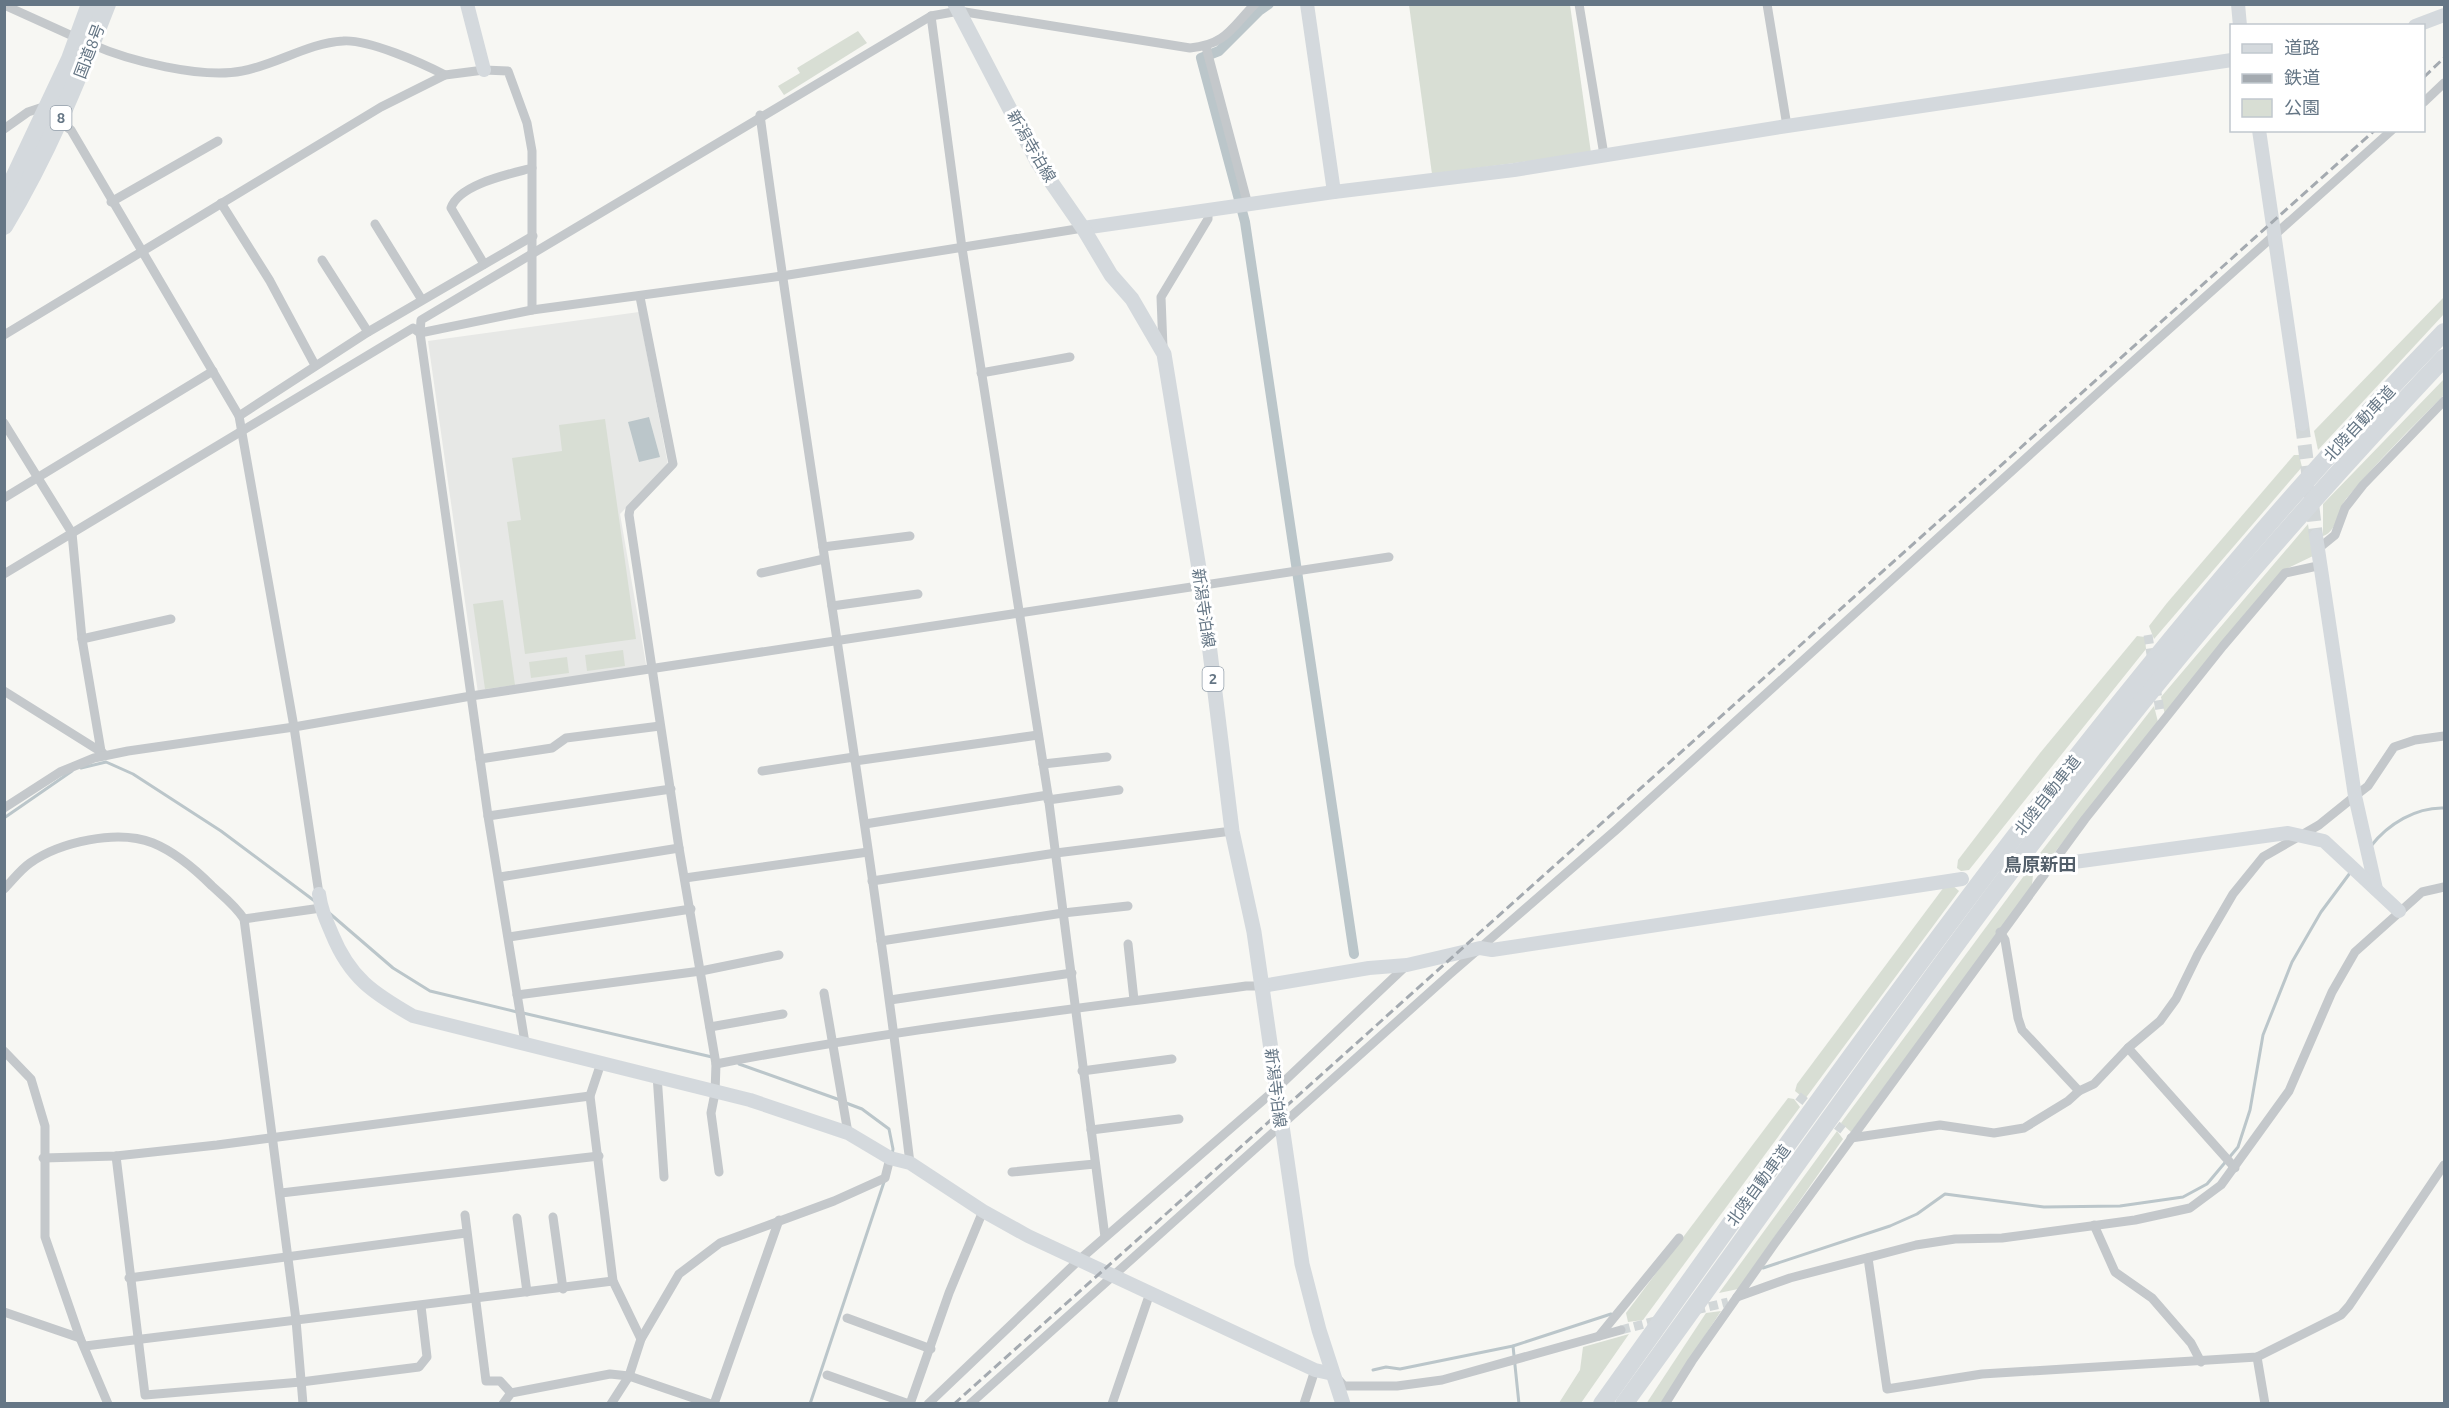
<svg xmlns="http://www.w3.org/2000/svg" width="2449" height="1408" viewBox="0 0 2449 1408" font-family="Ubuntu,'Noto Sans JP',sans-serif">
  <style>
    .built { fill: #e7e8e6 }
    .green { fill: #d8ded4 }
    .water { fill: #bbc6ca }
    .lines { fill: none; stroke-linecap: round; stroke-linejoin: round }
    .stream { stroke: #bbc6ca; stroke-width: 3 }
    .canal { stroke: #bbc6ca; stroke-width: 10 }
    .street-tunnel { stroke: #d2d7d8; stroke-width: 9; stroke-dasharray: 9 4.5; stroke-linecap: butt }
    .secondary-tunnel { stroke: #d2d7d8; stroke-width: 14; stroke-dasharray: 14 7; stroke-linecap: butt }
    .street { stroke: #c4c8cb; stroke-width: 9 }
    .secondary { stroke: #d4d9dd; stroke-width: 14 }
    .primary { stroke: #d4d9dd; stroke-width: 15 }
    .highway { stroke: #d4d9dd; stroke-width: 18 }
    .rail { stroke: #a4aab0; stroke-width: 3; stroke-dasharray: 9 4.5; stroke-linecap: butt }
    .labels { text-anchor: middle; stroke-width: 6; stroke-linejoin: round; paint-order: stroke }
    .shield { fill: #fff; stroke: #939faa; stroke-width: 1.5 }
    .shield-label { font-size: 15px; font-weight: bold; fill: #657685 }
    .street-label { font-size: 16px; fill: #657685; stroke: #fff }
    .neighbourhood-label { font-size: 18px; font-weight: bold; fill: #535f6a; stroke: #fff }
  </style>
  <rect width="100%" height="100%" fill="#f7f7f3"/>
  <path class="built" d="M639 312 668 465 620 514 647 670 478 693 428 341Z"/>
  <g class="green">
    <path d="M1409 5H1570L1591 153 1432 174Z"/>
    <path d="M858 31 867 43 784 95 778 86 800 73 797 68Z"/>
    <path d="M2444 297V314L2318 450 2314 431Z"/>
    <path d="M2444 379V395C2410 429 2377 462 2346 499 2337 510 2338 531 2323 536V504Z"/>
    <path d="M605 419 636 639 525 654 507 522 521 520 512 458 562 451 559 425Z"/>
    <path d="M2294 455H2299L2302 467 2154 639 2149 626 2167 603Z"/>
    <path d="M2308 524 2313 556 2284 570 2165 715 2161 697Z"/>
    <path d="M503 600 515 685 485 689 473 604Z"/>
    <path d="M2137 636 2145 637 2146 649 1969 870 1961 871 1957 868 1958 860 2040 753Z"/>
    <path d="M623 650 625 666 587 671 585 655Z"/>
    <path d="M567 657 569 673 531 678 529 662Z"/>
    <path d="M2154 706 2158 722 2051 857 2034 861Z"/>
    <path d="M2029 869 2033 875 2032 886 1851 1132 1841 1123Z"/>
    <path d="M1952 885 1959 891 1805 1099 1795 1091 1797 1084 1944 887Z"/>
    <path d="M1788 1098 1794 1099 1800 1107 1643 1320 1628 1322 1626 1313Z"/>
    <path d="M1837 1131 1843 1139 1738 1289 1719 1293Z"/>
    <path d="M1721 1311 1661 1403 1646 1404 1706 1313Z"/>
    <path d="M1629 1334 1581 1403H1559L1580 1370 1583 1347Z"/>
  </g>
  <path class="water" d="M649 417 660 457 639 462 628 422Z"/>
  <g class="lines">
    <g class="stream">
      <path d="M81 768 106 762 133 774 221 831 316 902"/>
      <path d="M4 818 72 771"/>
      <path d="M2371 846C2388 824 2416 807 2444 808"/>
      <path d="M328 912 393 968 430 991 517 1012"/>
      <path d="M523 1013 712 1057"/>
      <path d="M739 1064 840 1100"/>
      <path d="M846 1103 862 1109 889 1129 893 1149 892 1155"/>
      <path d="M1763 1268 1890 1226 1917 1214 1945 1194 2044 1207 2120 1206 2183 1197 2207 1184 2238 1147 2250 1110 2263 1035 2292 962 2321 912 2350 873"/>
      <path d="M1513 1346 1519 1404"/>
      <path d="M1373 1370 1386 1367 1400 1369 1513 1346 1611 1314"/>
      <path d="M810 1404 884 1182"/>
    </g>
    <path class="canal" d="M1269 4 1259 11 1219 51 1201 58 1245 222 1354 954"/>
    <g class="street-tunnel">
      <path d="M2148 635 2152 661"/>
      <path d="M2156 687 2160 711"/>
      <path d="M1798 1096 1815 1109"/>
      <path d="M1826 1117 1843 1130"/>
      <path d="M1696 1310 1728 1302"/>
      <path d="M1621 1330 1659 1320"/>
    </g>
    <path class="secondary-tunnel" d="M2302 424 2316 536"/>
    <g class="street">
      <path d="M1579 4 1604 155"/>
      <path d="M1767 4 1787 126"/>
      <path d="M4 5 77 38"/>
      <path d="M931 16 962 248 1048 795 1105 1237"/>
      <path d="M91 44C129 61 202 79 242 71 276 65 308 43 343 41 368 39 422 63 445 75"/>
      <path d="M1206 47 1248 205"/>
      <path d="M2424 102 2444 83"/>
      <path d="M760 115C807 465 868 813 910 1163"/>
      <path d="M4 129 28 112 40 108 71 130 239 416 294 727 319 894"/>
      <path d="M111 202 218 141"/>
      <path d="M221 203 270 281 315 365"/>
      <path d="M375 224 422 300"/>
      <path d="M322 260 368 332"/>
      <path d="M484 264 451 208C459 184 510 174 532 168"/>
      <path d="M640 297 673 464 630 509 629 515 679 848 716 1064 715 1093 711 1113 719 1172"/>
      <path d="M4 335 381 107 445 75 484 70 508 71 527 123 532 151V310"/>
      <path d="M1163 348 1161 297 1208 219V211"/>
      <path d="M981 373 1070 357"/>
      <path d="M239 416 368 332 533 236"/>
      <path d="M4 423 72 533 82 639 101 751"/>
      <path d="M4 498 213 371"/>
      <path d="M823 547 910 536"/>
      <path d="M2319 548 2335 535 2345 508 2363 485 2444 401"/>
      <path d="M761 573 824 559"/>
      <path d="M4 574 413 328 420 333 532 310 782 276 1083 228"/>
      <path d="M832 606 918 594"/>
      <path d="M82 639 171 619"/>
      <path d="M4 691 103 753"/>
      <path d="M480 759 552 748 566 738 660 726"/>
      <path d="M855 761 1038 735"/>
      <path d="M1043 764 1107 757"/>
      <path d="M762 771 854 757"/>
      <path d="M1048 800 1119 790"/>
      <path d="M4 808 60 772 94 758 128 751 294 727 471 696 1389 557"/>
      <path d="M488 816 671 789"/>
      <path d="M865 824 1048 795"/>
      <path d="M500 877 679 848"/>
      <path d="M685 878 868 852"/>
      <path d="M872 881 1056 853 1232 831"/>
      <path d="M4 889C12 881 20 870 30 863 60 842 117 829 153 843 175 852 195 869 212 886 224 897 235 905 244 919L296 1320 303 1404"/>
      <path d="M244 919 321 908"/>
      <path d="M2000 932 2005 940 2018 1018 2022 1030 2079 1091"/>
      <path d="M509 937 691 909"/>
      <path d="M881 941 1063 913 1128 906"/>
      <path d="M1128 944 1134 1000"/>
      <path d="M824 993 848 1133"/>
      <path d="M517 995 701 971 779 955"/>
      <path d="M890 1000 1072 973"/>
      <path d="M710 1027 783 1014"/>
      <path d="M525 1043 488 816 420 333 421 320 931 16 959 11 1190 48C1226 45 1232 27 1255 4"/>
      <path d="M2128 1048 2235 1168"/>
      <path d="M4 1051 31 1079 45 1126V1237L80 1338 108 1404"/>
      <path d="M601 1063 590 1096 613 1281 641 1339"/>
      <path d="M716 1064C891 1030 1069 1010 1246 986H1262"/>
      <path d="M1082 1071 1172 1059"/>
      <path d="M657 1075 664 1177"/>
      <path d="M1091 1130 1179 1119"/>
      <path d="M1851 1138 1940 1125 1994 1133 2024 1128 2068 1101 2079 1091 2094 1084 2128 1048 2160 1021 2176 999 2198 954 2233 894 2263 857 2319 825 2355 796 2368 786 2394 747 2415 740 2444 736"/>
      <path d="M116 1156 145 1395 301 1382 419 1367 427 1357 421 1306"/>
      <path d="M43 1158 116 1156 217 1145 590 1096"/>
      <path d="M1012 1172 1095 1164"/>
      <path d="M281 1193 599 1156"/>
      <path d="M465 1215 486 1381H500L511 1393"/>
      <path d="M553 1217 563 1289"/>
      <path d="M517 1218 527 1292"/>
      <path d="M2094 1225 2115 1272 2152 1298 2191 1343 2201 1362"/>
      <path d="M1868 1258 1887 1389 1982 1374 2257 1357 2341 1315 2349 1306 2444 1165"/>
      <path d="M129 1278 466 1233"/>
      <path d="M1737 1297 1790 1278 1916 1245 1955 1239 2002 1238 2135 1220 2190 1208 2221 1185 2289 1091 2332 992 2355 952 2422 892 2444 887"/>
      <path d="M4 1312 80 1338"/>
      <path d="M847 1318 931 1349"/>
      <path d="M1599 1336 1679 1238"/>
      <path d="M85 1346 613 1281"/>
      <path d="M2257 1357 2265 1404"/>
      <path d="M827 1375 909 1404"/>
      <path d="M1337 1378 1344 1386H1397L1442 1380 1621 1330"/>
      <path d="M503 1404 511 1393 610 1374 629 1376 711 1404"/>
      <path d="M611 1404 629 1376 641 1339 679 1274 720 1243 834 1201 885 1178 890 1158"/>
      <path d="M714 1404 779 1220"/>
      <path d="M910 1404 949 1293 983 1211"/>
      <path d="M928 1404 1079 1260 1276 1089 1407 965"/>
      <path d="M970 1404 1450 974 1617 829 2111 381 2392 130"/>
      <path d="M1112 1404 1150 1293"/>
      <path d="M1304 1404 1315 1370"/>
      <path d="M1665 1404 1692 1361 1775 1243 2085 819 2223 646 2285 573 2322 565"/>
    </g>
    <g class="secondary">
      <path d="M467 4 484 70"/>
      <path d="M1307 4 1334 192"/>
      <path d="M2238 4 2240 26"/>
      <path d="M2415 26 2444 15"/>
      <path d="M2259 130 2302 424"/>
      <path d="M1083 228 1334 192 1514 170 1787 126 2232 60"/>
      <path d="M2316 536 2355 796 2376 889"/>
      <path d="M2036 864 2052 865 2288 833 2324 841 2399 911"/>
      <path d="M319 894C321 909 326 920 332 934 350 978 373 993 413 1016L750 1100 848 1133 890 1158 910 1163 983 1211 1028 1236 1315 1370 1333 1374"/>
      <path d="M1262 986 1369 968 1407 965 1480 948 1492 950 1962 879"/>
    </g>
    <path class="primary" d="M955 4 1038 163 1083 228 1111 275 1132 299 1164 354 1202 587 1232 831 1254 932 1302 1264 1319 1330 1343 1404"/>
    <g class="highway">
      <path d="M4 199 70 59 90 4"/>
      <path d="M4 226C47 155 77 81 107 4"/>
      <path d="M1602 1404C1866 1034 2127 659 2444 332"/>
      <path d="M1624 1404C1808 1152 1984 893 2182 653 2266 551 2354 454 2444 358"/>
    </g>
    <g class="rail">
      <path d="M2424 77 2444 58"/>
      <path d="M954 1404 2375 130"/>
    </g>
  </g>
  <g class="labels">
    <g class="shield">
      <rect x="50.5" y="106" width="21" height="24" rx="4.5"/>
      <rect x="1202.5" y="667" width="21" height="24" rx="4.5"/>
    </g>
    <g class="shield-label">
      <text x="61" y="123">8</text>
      <text x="1213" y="684">2</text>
    </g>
    <g class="street-label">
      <text transform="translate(89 51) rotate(-69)" y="6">国道8号</text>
      <text transform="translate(1032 146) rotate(60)" y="6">新潟寺泊線</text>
      <text transform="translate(2359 423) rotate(-47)" y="6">北陸自動車道</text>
      <text transform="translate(1204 608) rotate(82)" y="6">新潟寺泊線</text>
      <text transform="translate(2047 795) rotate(-52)" y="6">北陸自動車道</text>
      <text transform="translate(1276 1088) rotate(83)" y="6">新潟寺泊線</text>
      <text transform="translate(1758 1185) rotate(-54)" y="6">北陸自動車道</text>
    </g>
    <g class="neighbourhood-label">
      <text x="2040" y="871">鳥原新田</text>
    </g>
  </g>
  <rect width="2449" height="1408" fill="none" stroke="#657685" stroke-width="12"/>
  <rect x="2230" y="24" width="195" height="108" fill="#ffffff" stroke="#c1c8ce" stroke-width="1.5"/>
  <rect x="2242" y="44" width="30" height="9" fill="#d4d9dd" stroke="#c1c8ce" stroke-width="1.5"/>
  <text x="2284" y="54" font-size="18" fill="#657685">道路</text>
  <rect x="2242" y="74" width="30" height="9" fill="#a4aab0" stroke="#c1c8ce" stroke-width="1.5"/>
  <text x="2284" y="84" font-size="18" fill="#657685">鉄道</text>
  <rect x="2242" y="99" width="30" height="18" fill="#d8ded4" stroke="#c1c8ce" stroke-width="1.5"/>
  <text x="2284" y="114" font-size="18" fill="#657685">公園</text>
</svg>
